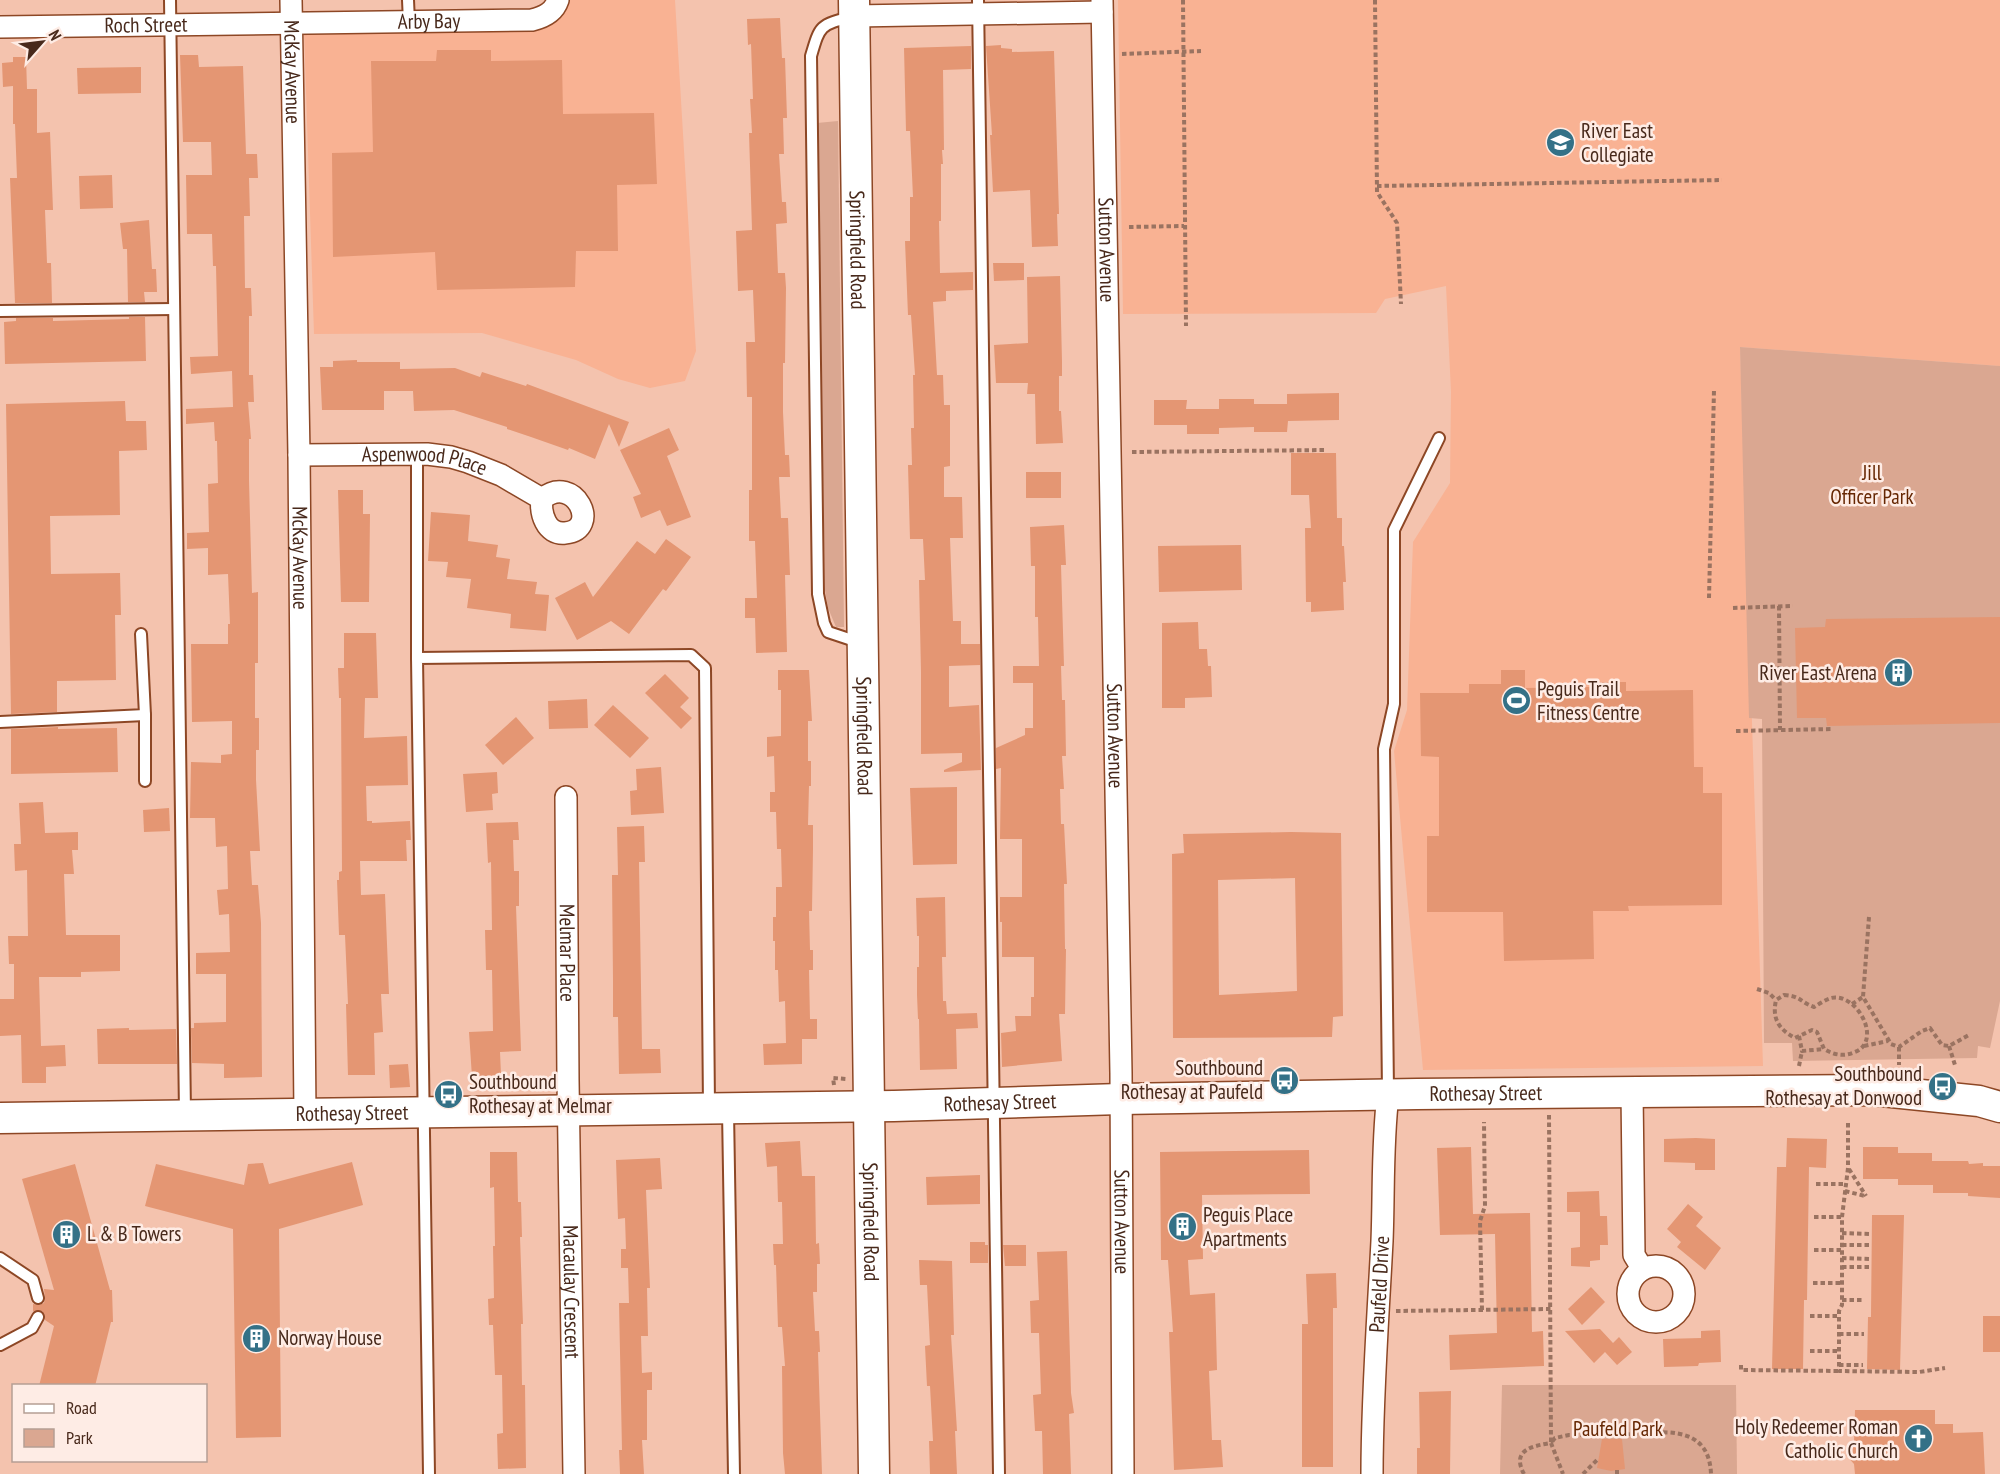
<svg xmlns="http://www.w3.org/2000/svg" width="2000" height="1474" viewBox="0 0 2000 1474" font-family="'PT Sans Narrow',sans-serif">
  <style>
    .built { fill: #f9b293 }
    .green { fill: #daa791 }
    .building { fill: #e49673; fill-rule: evenodd }
    .lines { fill: none; stroke-linecap: round; stroke-linejoin: round }
    .lane-casing { stroke: #8d4725; stroke-width: 14 }
    .street-casing { stroke: #8d4725; stroke-width: 24 }
    .secondary-casing { stroke: #8d4725; stroke-width: 33 }
    .path { stroke: #9a7361; stroke-width: 4; stroke-dasharray: 4.5 3; stroke-linecap: butt }
    .lane { stroke: #fff; stroke-width: 10 }
    .street { stroke: #fff; stroke-width: 21 }
    .secondary { stroke: #fff; stroke-width: 30 }
    .labels { text-anchor: middle; stroke-width: 5; stroke-linejoin: round; paint-order: stroke }
    .street-label { font-size: 21px; fill: #48291b; stroke: #feece5 }
    .poi-label { font-size: 21px; fill: #48291b; stroke: #feece5; text-anchor: start }
    .park-label { font-size: 21px; fill: #662703; stroke: #feece5 }
  </style>
  <rect width="100%" height="100%" fill="#f4c3ae"/>
  <g class="built">
    <path d="M569 0H675L696 351 685 381 650 388 618 379 576 360 482 333 314 334 304 30 562 14Z"/>
    <path d="M1118 0H2000V366L1740 347 1763 1066 1423 1070 1394 751 1407 710 1413 542 1450 483 1451 392 1446 286 1385 299 1376 313 1123 314Z"/>
  </g>
  <g class="green">
    <path d="M838 121 844 627H836L828 608 825 590 817 123Z"/>
    <path d="M1740 347 2000 366V1001L1990 1048 1978 1046 1977 1058 1793 1061 1792 1043H1764L1762 719 1749 718Z"/>
    <path d="M1502 1385H1736L1737 1474H1500Z"/>
  </g>
  <g class="building">
    <path d="M780 18 782 58H785L787 118H783L784 154H779L782 202H786L787 223 776 224 778 273H785L786 288 785 363H783V412L785 455H789L790 477H779L781 518H788L790 575H785L787 652 756 653 755 618H745V598H757L755 541H749V490H752V397H747L746 342H755L753 290 738 291 736 231 752 230 749 133H752L750 99H753L751 44 748 45 747 19Z"/>
    <path d="M1001 45V48L1012 49V52L1054 51 1059 214H1057L1058 246 1032 247 1030 190 993 192 990 135H992L986 46Z"/>
    <path d="M971 46V69L943 70 944 150H942L943 164H941V221H939L940 273 973 272V290L946 291V301L933 302 937 375H943L944 405H950V466L944 467V497H962L963 538H950L953 621H961V644H980V665L949 666V707L979 705 981 770 944 772V770L962 762V753L921 754V672L919 580H925L923 539H910L908 465H912L911 428H914L913 375H915L911 315H908L905 241H910V197H913L910 131H906L904 48Z"/>
    <path d="M437 50H491V61L562 60 563 114 654 113 657 184 617 185 618 251H576L575 287 437 290 435 252 333 257 332 153 373 152 371 61H436Z"/>
    <path d="M180 55H198L199 67 243 66 246 154H257L258 178H249L250 216H244L245 288H251L252 316H249V375H253L254 402H248L251 439H249V481L252 593 258 592V663H255V718H259V750H256V780L260 851H250L252 885H258L261 923 262 1077 224 1078V1064L192 1063 191 1028H194V1023L226 1022V974H196V953L230 952 229 914 219 915 217 890 228 889 227 846 216 847 215 818H190L191 762 221 763V755L232 754V721L192 722 191 644H228V624H230L228 574 208 575V548L187 549V533L209 532 208 484 218 483 217 441H215L214 422 186 424V409L233 407 232 371 191 374 190 357 218 356 216 266H213L212 234H187L186 175H212L211 142H183Z"/>
    <path d="M13 57H26L27 89H37V133L50 132 53 210H45L47 263H51L52 303H15L10 178H17L15 124H13V86L3 87 2 63 13 62Z"/>
    <path d="M141 67V93L78 94 77 68Z"/>
    <path d="M112 175 113 208 80 209 79 176Z"/>
    <path d="M149 220 152 269H156L157 292H144L145 302H128L127 249H123L120 223Z"/>
    <path d="M993 263H1024V280L994 281Z"/>
    <path d="M1060 276 1062 362V376H1059V411H1061L1063 443 1036 444 1035 394H1027L1028 383H996L994 345 1028 343 1027 277Z"/>
    <path d="M129 317H145L146 361 5 364 4 322 16 321V318H53V321L129 319Z"/>
    <path d="M357 360V362H400V369L455 368 480 377 482 372 526 386 527 384 629 422 619 447 609 424 595 459 569 448 568 450 531 437 507 429V427L454 410 414 411 413 391H384V410H322L320 367H333V361Z"/>
    <path d="M1339 393V420L1288 421 1287 432H1254V427L1219 428V434H1187V425H1154V400H1187L1186 409H1219V399H1254V404H1287V394Z"/>
    <path d="M125 401 126 421H146L147 450 119 451 120 515 50 516 51 574 120 573 121 615H115L116 680 57 681V712L11 714 6 404Z"/>
    <path d="M669 428 679 450 667 456 691 517 667 526 660 510 641 518 633 497 641 494 620 450Z"/>
    <path d="M1291 453H1336L1337 518H1342V546H1344L1346 582H1343L1344 610 1311 612V602H1306L1305 528H1311L1309 495H1291Z"/>
    <rect x="1026" y="472" width="35" height="26"/>
    <path d="M338 490H363V514H370L369 602H341Z"/>
    <path d="M431 512 470 515 468 541 498 545 496 557 510 559 507 579 537 582 535 594 549 595 546 631 510 628 511 614 467 608 471 579 446 577 448 562 428 561Z"/>
    <path d="M1064 525 1066 565H1061L1064 666H1061L1062 700H1065L1066 756H1062L1064 789H1060L1061 824H1064L1067 884H1064L1065 949H1066L1065 1014H1059L1062 1061 1002 1067 1001 1033 1016 1031 1015 1016H1031V997H1034V957H1002V922H1000V897H1022V839H1000L1001 768 996 769V748L1025 735V728H1033V683H1013V666H1039L1038 617H1035V566H1031L1030 527Z"/>
    <path d="M666 539 691 557 666 591 663 589 629 634 611 621 577 640 555 598 585 582 593 597 637 541 655 554Z"/>
    <path d="M1241 545 1242 590 1159 592 1158 546Z"/>
    <path d="M2000 617V723L1827 726 1826 718H1797L1795 628 1825 627 1826 619Z"/>
    <path d="M1198 622 1199 649H1207L1208 666H1211L1212 697 1185 698V708H1162V623Z"/>
    <path d="M344 633H376L378 698H365L364 738 407 736 408 785 366 786 367 821H372V823L410 821 411 840H406L407 861H360L361 895 385 894 389 994H381L383 1032 374 1033 375 1075H348L346 1004H348L345 935H339L337 880H339V872L342 871 341 698H339L338 668H344Z"/>
    <path d="M778 670H809L812 721H808V761H811V786H809L808 825H813V849L812 911H809L810 950H813V970H809L810 1019H817V1039H802V1064L764 1065 763 1044 786 1043 785 1001 779 1002 778 970H775V941H773V917H776V887H782L781 849H777L776 812H770V792H775L774 756 767 757V737L781 736V690H778Z"/>
    <path d="M1501 670H1525V688L1590 687V682H1626V691L1693 690 1694 767H1703V793H1722V905L1628 906 1629 911H1593L1594 959 1504 961 1503 912H1427V836H1439V757L1421 756 1420 693H1469V684H1501Z"/>
    <path d="M665 674 689 698 680 707 692 718 681 729 645 693Z"/>
    <path d="M587 699 588 728 549 729 548 701Z"/>
    <path d="M613 705 649 738 630 758 594 725Z"/>
    <path d="M516 717 534 738 503 765 485 745Z"/>
    <path d="M58 727V729L117 728 118 772 11 774V729Z"/>
    <path d="M661 767 664 813 631 815 630 791 637 790 636 769Z"/>
    <path d="M497 772 498 793 492 794 493 810 466 812 463 774Z"/>
    <path d="M957 787V864L913 865 910 788Z"/>
    <path d="M43 802 45 833 78 832V850H72L74 874H64L66 935H120V971L81 972V977H39L41 1046 65 1045 66 1066 46 1067V1083H22L21 1035 0 1036V999H14V964H9L8 936H28L27 870 15 871 14 844H21L19 803Z"/>
    <path d="M169 808 170 831 144 832 143 810Z"/>
    <path d="M518 822 519 840H513L514 871H519V906H516L521 1051 500 1052 501 1075 472 1077 469 1032 493 1031 492 970H486L485 930H492L491 862 488 863 486 823Z"/>
    <path d="M644 826 645 862H639L642 1049H660L661 1073 619 1074 618 1017H613V981L612 875H618L617 827Z"/>
    <path d="M1291 832 1341 833 1343 1016 1333 1017 1332 1037 1173 1038 1172 854 1184 853 1183 834ZM1295 878 1297 991 1219 995 1218 880Z"/>
    <path d="M945 897 946 957H942L943 1001H946L947 1014 977 1013 978 1028 956 1029 957 1069 920 1070 919 1019H918L917 995V967H919V936H917L916 898Z"/>
    <path d="M129 1028V1030L176 1029 177 1064H98L97 1029Z"/>
    <path d="M408 1064 410 1087 390 1088 389 1065Z"/>
    <path d="M1696 1138 1715 1139V1170H1695V1163L1664 1162V1139Z"/>
    <path d="M1787 1138 1827 1139 1826 1168 1809 1167 1807 1300H1804L1803 1369H1772L1777 1167H1786Z"/>
    <path d="M800 1141 802 1176H815L816 1244 819 1243 820 1264H817V1292H813L815 1331H819L820 1352H818L822 1474H785L783 1453 782 1366H785L782 1327H778L776 1265H774L773 1244H783L782 1202H778L777 1166 767 1167 765 1143Z"/>
    <path d="M1471 1147 1473 1214 1530 1213 1532 1332 1543 1331 1544 1366 1450 1370 1449 1335 1497 1333 1495 1234 1440 1235 1437 1148Z"/>
    <path d="M1863 1147H1898V1153H1932V1161H1968L1969 1164 1983 1163V1166H2000V1198L1968 1196V1193H1933V1185H1898V1179H1863Z"/>
    <path d="M1309 1150 1310 1194 1202 1195 1203 1259 1188 1260 1190 1295 1215 1293 1217 1370 1209 1371 1212 1440H1221L1223 1467 1174 1470 1169 1332H1173L1168 1260H1161L1160 1152Z"/>
    <path d="M490 1152H517L518 1202H521L522 1237H520L523 1324H521L522 1385H525L526 1468 498 1469 497 1434 503 1433 502 1375H495L493 1325H489L488 1299 494 1298 493 1246H495L494 1187 490 1188Z"/>
    <path d="M660 1158 662 1189 646 1190 650 1288H647L648 1336H641L642 1373 652 1372V1390H647V1440H642L644 1474H620L619 1450H622L619 1303H629L628 1268H621V1249H626L625 1218 618 1219 616 1160Z"/>
    <path d="M352 1162 363 1205 279 1229 281 1437 236 1438 233 1229 145 1206 156 1164 244 1185 248 1164 263 1163 269 1184Z"/>
    <path d="M75 1164 110 1290H112L113 1322H111L95 1386H39L54 1326 45 1320V1316L42 1311H33V1304L39 1305 44 1303 45 1299 44 1289 54 1290 22 1179Z"/>
    <path d="M980 1175V1204L927 1205 926 1177Z"/>
    <path d="M1599 1191 1600 1216H1607L1608 1245H1600V1260L1590 1261V1267L1571 1266V1248L1580 1247V1212H1567V1192Z"/>
    <path d="M1688 1204 1703 1217 1696 1226 1721 1248 1705 1270 1677 1247 1681 1242 1667 1229Z"/>
    <path d="M1872 1215H1904L1900 1370 1867 1369 1868 1317H1871Z"/>
    <path d="M970 1242H985V1245H988V1263H970Z"/>
    <path d="M1003 1245H1026V1266H1005Z"/>
    <path d="M1067 1251 1071 1393 1074 1413 1069 1414 1071 1474H1043L1042 1431H1035L1033 1395 1041 1394 1039 1333H1031L1030 1301 1039 1300 1037 1252Z"/>
    <path d="M919 1260 952 1261 954 1335H951L957 1431H955L957 1474H930L929 1441H933L930 1386H927L925 1346 930 1345 927 1285H920Z"/>
    <path d="M1336 1273 1337 1308H1333V1467H1302V1324H1308L1306 1274Z"/>
    <path d="M1591 1287 1605 1302 1582 1325 1568 1309Z"/>
    <rect x="1983" y="1316" width="17" height="36"/>
    <path d="M1600 1329 1613 1343 1619 1337 1632 1352 1617 1365 1605 1352 1594 1363 1565 1331Z"/>
    <path d="M1720 1330 1721 1362 1699 1363 1698 1366 1664 1367 1663 1339 1701 1338V1331Z"/>
    <path d="M1451 1391 1450 1474H1417V1448H1420L1419 1392Z"/>
    <path d="M1855 1410H1935V1424H1953V1433L1983 1432 1985 1474H1855L1854 1464 1846 1455 1854 1444Z"/>
    <path d="M1602 1439H1622L1625 1469 1611 1471 1597 1468Z"/>
  </g>
  <g class="lines">
    <defs>
      <g id="lane">
        <path d="M170 0 185 1113"/>
        <path d="M408 0 409 22"/>
        <path d="M978 0 999 1474"/>
        <path d="M851 17C820 25 820 25 811 56L818 594 824 623 828 632 861 643"/>
        <path d="M0 311 174 309"/>
        <path d="M417 454V658"/>
        <path d="M145 715V781"/>
        <path d="M0 722 145 715 141 634"/>
        <path d="M1388 1091 1384 749 1394 704V530L1439 438"/>
        <path d="M728 1111 734 1474"/>
        <path d="M0 1258 33 1280 38 1298"/>
        <path d="M0 1345 32 1328 38 1317"/>
        <path d="M429 1474 417 658 691 655 705 668 709 1107"/>
      </g>
      <g id="street">
        <path id="s1" d="M291 0 299 455 305 1115"/>
        <path id="s2" d="M1102 0 1121 1073 1123 1474"/>
        <path d="M854 16 1102 12"/>
        <path id="s3" d="M0 27 532 20C545 17 554 12 558 0"/>
        <path id="s4" d="M299 455 427 454 451 457 468 462 501 475 542 499C575 472 602 530 565 533 546 535 540 513 542 499"/>
        <path id="s5" d="M566 797 568 1080 574 1474"/>
        <path d="M1632 1092 1634 1255 1642 1268"/>
        <circle cx="1656" cy="1294" r="28"/>
        <path id="s6" d="M1372 1474C1372 1396 1378 1319 1382 1241 1384 1192 1382 1143 1388 1095"/>
      </g>
      <g id="secondary">
        <path id="s7" d="M854 0 874 1474"/>
        <path id="s8" d="M0 1118 894 1106 1120 1099 1417 1094 1872 1090 1979 1101 2000 1107"/>
      </g>
    </defs>
    <use href="#lane" class="lane-casing"/>
    <use href="#street" class="street-casing"/>
    <use href="#secondary" class="secondary-casing"/>
    <g class="path">
      <path d="M1183 0 1186 326"/>
      <path d="M1375 0 1377 192 1397 223 1401 304"/>
      <path d="M1122 54 1201 51"/>
      <path d="M1377 186 1722 180"/>
      <path d="M1129 227 1184 226"/>
      <path d="M1132 452 1326 450"/>
      <path d="M1709 598 1714 390"/>
      <path d="M1779 606 1780 730"/>
      <path d="M1733 608 1793 606"/>
      <path d="M1736 731 1833 729"/>
      <path d="M1869 917 1863 997 1891 1044 1899 1047 1922 1031 1930 1028 1942 1045 1949 1046 1969 1035"/>
      <path d="M1757 989 1769 993 1776 1000"/>
      <path d="M1784 995C1801 996 1800 1002 1814 1007 1819 1004 1825 1000 1831 998 1857 992 1883 1041 1855 1052 1844 1057 1834 1055 1824 1049L1817 1032 1812 1030 1795 1038C1778 1029 1772 1018 1776 1000Z"/>
      <path d="M1852 1004 1863 997"/>
      <path d="M1799 1036 1802 1051 1824 1049"/>
      <path d="M1864 1046 1888 1041"/>
      <path d="M1949 1046 1955 1065"/>
      <path d="M1899 1047V1065"/>
      <path d="M1799 1066 1802 1051"/>
      <path d="M834 1085 833 1078 846 1079"/>
      <path d="M1549 1115 1551 1443 1555 1438 1569 1435H1618V1438"/>
      <path d="M1848 1123V1168L1842 1217V1305L1839 1311V1371L1919 1372 1945 1368"/>
      <path d="M1849 1169 1866 1196"/>
      <path d="M1816 1184H1846"/>
      <path d="M1845 1191 1865 1196"/>
      <path d="M1814 1217H1842"/>
      <path d="M1842 1233 1869 1234"/>
      <path d="M1842 1245H1869"/>
      <path d="M1814 1250H1842"/>
      <path d="M1842 1258 1869 1259"/>
      <path d="M1842 1267H1869"/>
      <path d="M1813 1283H1842"/>
      <path d="M1842 1300H1864"/>
      <path d="M1482 1310 1480 1221 1485 1206 1484 1122"/>
      <path d="M1396 1311 1551 1309"/>
      <path d="M1810 1316H1839"/>
      <path d="M1839 1334H1864"/>
      <path d="M1810 1351H1839"/>
      <path d="M1741 1365V1370L1839 1371"/>
      <path d="M1839 1365H1863"/>
      <path d="M1618 1435C1655 1433 1709 1420 1711 1474"/>
      <path d="M1617 1470V1474"/>
      <path d="M1524 1474C1511 1450 1532 1446 1551 1443L1563 1474"/>
      <path d="M1583 1474 1598 1459"/>
    </g>
    <use href="#lane" class="lane"/>
    <use href="#street" class="street"/>
    <use href="#secondary" class="secondary"/>
  </g>
  <defs>
    <symbol id="school-disc" viewBox="-11 -11 22 22"><circle r="9.5" fill="#347187" stroke="#feece5"/><path d="M0-5L7-2L0 1L-7-2ZM-4 1L0 2.5L4 1V4Q0 6-4 4Z" fill="#fff"/></symbol>
    <symbol id="building-disc" viewBox="-11 -11 22 22"><circle r="9.5" fill="#347187" stroke="#feece5"/><path d="M-4-6H4V6H1V3H-1V6H-4ZM-2.5-4.3h1.7v1.8h-1.7ZM.8-4.3h1.7v1.8H.8ZM-2.5-1h1.7V.8h-1.7ZM.8-1h1.7V.8H.8Z" fill="#fff"/></symbol>
    <symbol id="stadium-disc" viewBox="-11 -11 22 22"><circle r="9.5" fill="#347187" stroke="#feece5"/><path d="M0-5a6.5 5 0 1 0 0 10a6.5 5 0 1 0 0-10ZM-3.5-1.8h7v3.6h-7Z" fill="#fff"/></symbol>
    <symbol id="bus-disc" viewBox="-11 -11 22 22"><circle r="9.5" fill="#347187" stroke="#feece5"/><path d="M-5-6H5V4H4V6H2V4H-2V6H-4V4H-5ZM-3.5-4V0h7V-4ZM-3.5 1.2v1.5H-2V1.2ZM2 1.2v1.5H3.5V1.2Z" fill="#fff"/></symbol>
    <symbol id="church-disc" viewBox="-11 -11 22 22"><circle r="9.5" fill="#347187" stroke="#feece5"/><path d="M-1.2-6h2.4v3.5h3.3v2.4h-3.3V6h-2.4V-.1h-3.3v-2.4h3.3Z" fill="#fff"/></symbol>
  </defs>
  <g fill-rule="evenodd">
    <use href="#school-disc" x="1544" y="126" width="33" height="33"/>
    <use href="#building-disc" x="1882" y="656" width="33" height="33"/>
    <use href="#stadium-disc" x="1500" y="684" width="33" height="33"/>
    <use href="#bus-disc" x="1268" y="1064" width="33" height="33"/>
    <use href="#bus-disc" x="1926" y="1070" width="33" height="33"/>
    <use href="#bus-disc" x="432" y="1078" width="33" height="33"/>
    <use href="#building-disc" x="1166" y="1210" width="33" height="33"/>
    <use href="#building-disc" x="50" y="1218" width="33" height="33"/>
    <use href="#building-disc" x="240" y="1322" width="33" height="33"/>
    <use href="#church-disc" x="1902" y="1422" width="33" height="33"/>
  </g>
  <g class="labels">
    <g class="street-label">
      <text dy="7" stroke="none"><textPath href="#s3" startOffset="429">Arby Bay</textPath></text>
      <text dy="7" stroke="none"><textPath href="#s3" startOffset="146">Roch Street</textPath></text>
      <text dy="7" stroke="none"><textPath href="#s1" startOffset="72">McKay Avenue</textPath></text>
      <text dy="7" stroke="none"><textPath href="#s7" startOffset="250">Springfield Road</textPath></text>
      <text dy="7" stroke="none"><textPath href="#s2" startOffset="250">Sutton Avenue</textPath></text>
      <text dy="7" stroke="none"><textPath href="#s4" startOffset="126">Aspenwood Place</textPath></text>
      <text dy="7" stroke="none"><textPath href="#s1" startOffset="558">McKay Avenue</textPath></text>
      <text dy="7" stroke="none"><textPath href="#s7" startOffset="736">Springfield Road</textPath></text>
      <text dy="7" stroke="none"><textPath href="#s2" startOffset="736">Sutton Avenue</textPath></text>
      <text dy="7" stroke="none"><textPath href="#s5" startOffset="156">Melmar Place</textPath></text>
      <text dy="7" stroke="none"><textPath href="#s8" startOffset="1486">Rothesay Street</textPath></text>
      <text dy="7" stroke="none"><textPath href="#s8" startOffset="1000">Rothesay Street</textPath></text>
      <text dy="7" stroke="none"><textPath href="#s8" startOffset="352">Rothesay Street</textPath></text>
      <text dy="7" stroke="none"><textPath href="#s7" startOffset="1222">Springfield Road</textPath></text>
      <text dy="7" stroke="none"><textPath href="#s2" startOffset="1222">Sutton Avenue</textPath></text>
      <text dy="7" stroke="none"><textPath href="#s6" startOffset="190">Paufeld Drive</textPath></text>
      <text dy="7" stroke="none"><textPath href="#s5" startOffset="495">Macaulay Crescent</textPath></text>
    </g>
    <g class="poi-label">
      <text x="1581" y="138">River East<tspan x="1581" dy="24">Collegiate</tspan></text>
      <text x="1877" y="680" text-anchor="end">River East Arena</text>
      <text x="1537" y="696">Peguis Trail<tspan x="1537" dy="24">Fitness Centre</tspan></text>
      <text x="1263" y="1075" text-anchor="end">Southbound<tspan x="1263" dy="24">Rothesay at Paufeld</tspan></text>
      <text x="1922" y="1081" text-anchor="end">Southbound<tspan x="1922" dy="24">Rothesay at Donwood</tspan></text>
      <text x="469" y="1089">Southbound<tspan x="469" dy="24">Rothesay at Melmar</tspan></text>
      <text x="1203" y="1222">Peguis Place<tspan x="1203" dy="24">Apartments</tspan></text>
      <text x="87" y="1241">L &amp; B Towers</text>
      <text x="278" y="1345">Norway House</text>
      <text x="1898" y="1434" text-anchor="end">Holy Redeemer Roman<tspan x="1898" dy="24">Catholic Church</tspan></text>
    </g>
    <g class="park-label">
      <text x="1872" y="480">Jill<tspan x="1872" dy="24">Officer Park</tspan></text>
      <text x="1618" y="1436">Paufeld Park</text>
    </g>
  </g>
  <rect x="12" y="1384" width="195" height="78" fill="#feece5" stroke="#b59e94" stroke-width="1.5"/>
  <rect x="24" y="1404" width="30" height="9" fill="#ffffff" stroke="#b59e94" stroke-width="1.5"/>
  <text x="66" y="1414" font-size="18" fill="#48291b">Road</text>
  <rect x="24" y="1429" width="30" height="18" fill="#daa791" stroke="#b59e94" stroke-width="1.5"/>
  <text x="66" y="1444" font-size="18" fill="#48291b">Park</text>
  <g transform="translate(42 42) rotate(62)" stroke="#feece5" stroke-width="4.5" paint-order="stroke">
  <path d="M0-4.5L10 22L0 15L-10 22Z" fill="#48291b"/>
  <text y="-9" font-size="16" font-weight="bold" text-anchor="middle" fill="#48291b">N</text>
  </g>
</svg>
